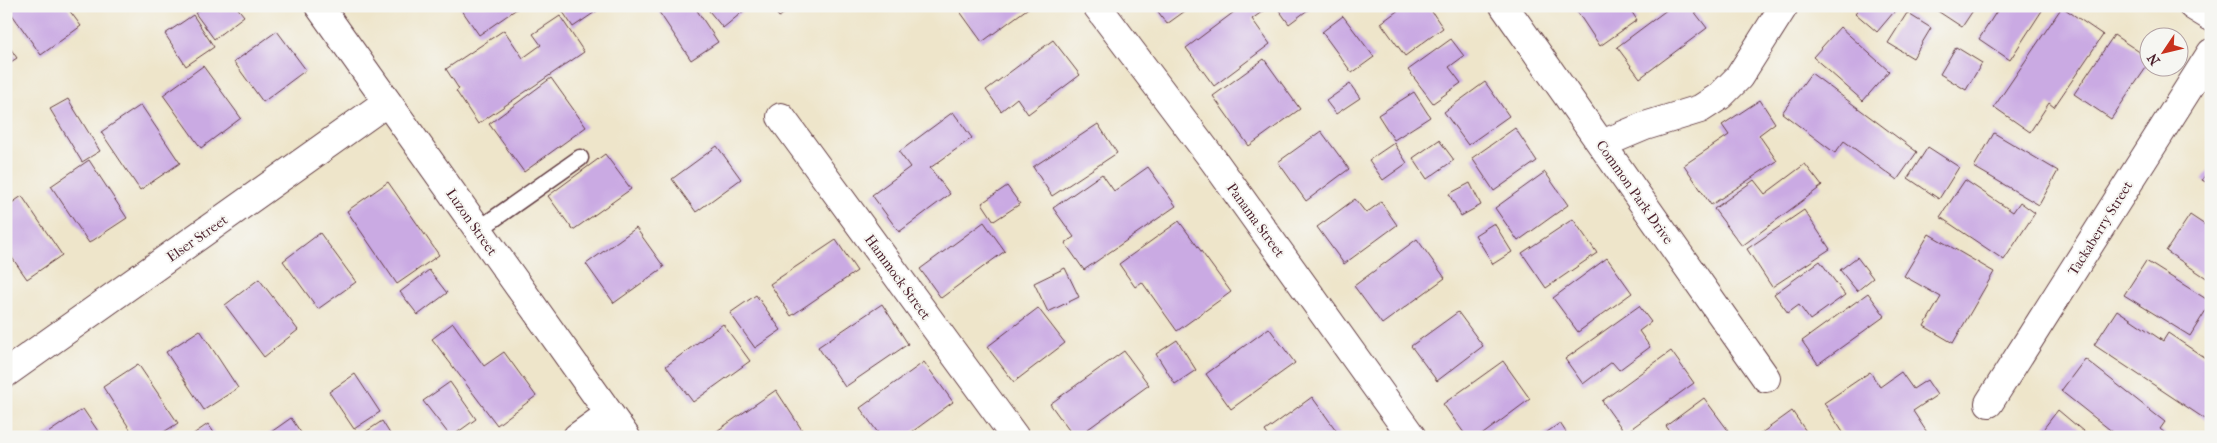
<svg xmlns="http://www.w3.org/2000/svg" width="2217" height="443" viewBox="0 0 2217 443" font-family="'IM FELL French Canon',serif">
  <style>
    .building { fill: #caaae3 }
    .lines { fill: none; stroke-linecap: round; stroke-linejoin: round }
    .lane-casing { stroke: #633d43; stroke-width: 19 }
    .street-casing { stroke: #633d43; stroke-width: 30 }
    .lane { stroke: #fff; stroke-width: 16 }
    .street { stroke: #fff; stroke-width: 28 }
    .labels { text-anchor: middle; stroke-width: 4; stroke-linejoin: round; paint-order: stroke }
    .street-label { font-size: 14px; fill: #4a1f2b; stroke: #f6f6f2 }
  </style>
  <rect width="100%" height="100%" fill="#f6f6f2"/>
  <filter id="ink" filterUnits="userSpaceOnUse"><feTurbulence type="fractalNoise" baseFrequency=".02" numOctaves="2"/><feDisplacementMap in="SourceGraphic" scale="10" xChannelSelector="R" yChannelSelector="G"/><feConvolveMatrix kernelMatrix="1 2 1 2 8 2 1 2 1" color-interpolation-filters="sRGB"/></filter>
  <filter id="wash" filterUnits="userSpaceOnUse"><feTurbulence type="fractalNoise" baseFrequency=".0096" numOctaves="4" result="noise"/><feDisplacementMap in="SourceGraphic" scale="20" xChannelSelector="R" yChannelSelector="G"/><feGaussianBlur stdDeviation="1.12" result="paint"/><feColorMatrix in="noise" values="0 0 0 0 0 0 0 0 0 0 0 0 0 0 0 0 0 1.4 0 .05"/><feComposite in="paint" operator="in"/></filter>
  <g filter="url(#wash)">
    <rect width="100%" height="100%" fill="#eee5ca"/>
    <g id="blocks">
      <g class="building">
        <path d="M6 6H66L81 26 41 55Z"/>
        <path d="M205 6H236L244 16 214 39 195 13Z"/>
        <path d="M459 6H521L479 35Z"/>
        <path d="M559 6H604L573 27Z"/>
        <path d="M655 6H694L718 42 691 60Z"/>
        <path d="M705 6H744L746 9 723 28Z"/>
        <path d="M771 6H795L779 17Z"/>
        <path d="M956 6H1031L982 42Z"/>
        <path d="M1154 6H1192L1167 24Z"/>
        <path d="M1242 6H1270L1252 19 1270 44 1214 86 1186 48Z"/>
        <path d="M1276 6H1307L1309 9 1289 24Z"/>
        <path d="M1404 6H1428L1443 28 1405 56 1381 23Z"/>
        <path d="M1582 6H1628L1637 20 1600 46 1576 10Z"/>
        <path d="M1672 6H1690L1707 28 1640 78 1617 47Z"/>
        <path d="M1861 6H1899L1877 32 1855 13Z"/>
        <path d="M1930 6H1976L1962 27Z"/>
        <path d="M2000 6H2045L2010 60 1979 39Z"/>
        <path d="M2062 7 2103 35 2054 107 2049 103 2030 132 1994 107Z"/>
        <path d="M1907 13 1931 28 1913 58 1888 43Z"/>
        <path d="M193 15 214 47 186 66 165 34Z"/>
        <path d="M560 16 584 52 478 124 456 91 459 89 446 69 504 30 523 58 541 45 533 34Z"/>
        <path d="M1343 16 1374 57 1352 73 1322 32Z"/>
        <path d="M1840 27 1889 71 1863 101 1813 57Z"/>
        <path d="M277 31 306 70 263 102 234 62Z"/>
        <path d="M2114 35 2150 59V62L2111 119 2074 94Z"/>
        <path d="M1451 39 1464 56 1449 67 1461 83 1433 103 1408 70Z"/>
        <path d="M1053 40 1080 75 1028 114 1017 98 1001 111 986 90Z"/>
        <path d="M6 42 17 58 6 65Z"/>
        <path d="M1956 47 1982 63 1966 90 1940 74Z"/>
        <path d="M1264 59 1300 109 1249 146 1213 96Z"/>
        <path d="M203 66 241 118 201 148 163 95Z"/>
        <path d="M1811 73 1917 152 1897 180 1844 141 1835 153 1782 113Z"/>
        <path d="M551 78 586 127 524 172 489 124Z"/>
        <path d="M1485 82 1509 116 1468 145 1444 112Z"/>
        <path d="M1350 84 1360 98 1336 114 1326 101Z"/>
        <path d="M1414 92 1430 117 1394 140 1378 115Z"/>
        <path d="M68 99 100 151 82 162 50 109Z"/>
        <path d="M1760 100 1775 123 1759 135 1777 161 1711 205 1684 165 1729 135 1722 125Z"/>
        <path d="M141 105 180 163 140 190 101 132Z"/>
        <path d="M953 112 972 138 930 168 950 194 899 232 872 195 910 167 899 152Z"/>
        <path d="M1098 124 1117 153 1052 196 1033 167Z"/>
        <path d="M1515 128 1537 161 1494 191 1472 158Z"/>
        <path d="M1321 131 1349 169 1306 201 1278 162Z"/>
        <path d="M1994 133 2058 171 2039 205 1974 167Z"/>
        <path d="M1439 140 1454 160 1427 179 1413 158Z"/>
        <path d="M1394 143 1407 163 1383 180 1369 160Z"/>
        <path d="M717 146 741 179 696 212 672 179Z"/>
        <path d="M1928 147 1959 167 1939 199 1908 178Z"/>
        <path d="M605 154 631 189 573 230 548 196Z"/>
        <path d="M89 160 127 218 89 243 51 186Z"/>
        <path d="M1805 164 1822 186 1742 246 1714 209 1754 180 1765 194Z"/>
        <path d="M2211 166V185L2202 180Z"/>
        <path d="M1148 167 1176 206 1084 270 1065 243 1074 237 1053 208 1102 174 1114 191Z"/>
        <path d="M1545 172 1568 205 1518 241 1495 208Z"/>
        <path d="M1965 180 2013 212 2020 202 2035 213 2004 260 1940 217Z"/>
        <path d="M388 182 439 255 397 284 347 211Z"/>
        <path d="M1470 183 1481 205 1461 216 1449 194Z"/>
        <path d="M1007 186 1020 204 994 221 982 203Z"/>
        <path d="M22 196 62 255 27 279 6 249V207Z"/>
        <path d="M1355 199 1366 213 1381 202 1397 225 1344 264 1317 227Z"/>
        <path d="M1804 210 1830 249 1772 287 1747 249Z"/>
        <path d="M2190 215 2211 229V281L2166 251Z"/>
        <path d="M1573 219 1597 253 1546 288 1522 253Z"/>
        <path d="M1179 221 1231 292 1177 331 1142 282 1135 287 1119 264Z"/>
        <path d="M984 222 1005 251 941 298 920 269Z"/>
        <path d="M1494 223 1512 252 1493 264 1475 235Z"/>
        <path d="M636 228 664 267 614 303 586 264Z"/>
        <path d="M320 233 356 282 318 309 283 261Z"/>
        <path d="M1929 234 1994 272 1953 343 1924 326 1941 297 1904 276Z"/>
        <path d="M1417 239 1445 278 1382 324 1354 286Z"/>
        <path d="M836 240 857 271 791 316 770 284Z"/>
        <path d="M1857 257 1873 278 1857 291 1840 270Z"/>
        <path d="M1607 258 1632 293 1578 332 1553 298Z"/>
        <path d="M1820 261 1845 295 1810 320 1799 305 1788 313 1774 294Z"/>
        <path d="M2146 261 2211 302 2190 336 2124 295Z"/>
        <path d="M1065 268 1079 297 1048 312 1034 283Z"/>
        <path d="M429 270 447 293 418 315 400 292Z"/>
        <path d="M259 279 298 330 264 357 225 305Z"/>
        <path d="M1868 293 1885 316 1818 364 1802 341Z"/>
        <path d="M756 295 781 330 755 348 730 313Z"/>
        <path d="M882 304 908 344 845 387 818 347Z"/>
        <path d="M1639 306 1651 322 1639 331 1650 347 1619 370 1612 362 1583 384 1565 359Z"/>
        <path d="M1038 308 1065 343 1014 382 987 347Z"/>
        <path d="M2117 310 2163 341 2168 333 2211 362V423L2094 345Z"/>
        <path d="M1458 312 1483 346 1437 381 1411 346Z"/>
        <path d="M453 323 484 366 504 352 536 396 497 425 432 339Z"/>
        <path d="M723 324 750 361 693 402 666 366Z"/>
        <path d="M1269 328 1295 363 1231 409 1206 374Z"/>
        <path d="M200 330 238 388 204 410 166 352Z"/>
        <path d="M1177 340 1196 370 1175 384 1156 354Z"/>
        <path d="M1124 351 1149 385 1077 437H1074L1050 404Z"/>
        <path d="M1671 351 1694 383 1625 433 1602 401Z"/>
        <path d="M2085 359 2165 422 2160 429 2170 437H2119L2061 391Z"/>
        <path d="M1503 361 1530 399 1479 437H1467L1443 404Z"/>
        <path d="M924 362 953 402 905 437H881L860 408Z"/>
        <path d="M138 364 178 423 156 437H135L103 387Z"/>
        <path d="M1870 372 1880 387 1901 372 1913 389 1927 380 1937 395 1913 411 1930 437H1846L1824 403Z"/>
        <path d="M355 374 380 412 354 429 329 392Z"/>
        <path d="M450 382 476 419 451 437 423 401Z"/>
        <path d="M776 390 802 430 792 437H716L714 433Z"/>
        <path d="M1312 397 1341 437H1269L1265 431Z"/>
        <path d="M1704 398 1730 433 1724 437H1674L1666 426Z"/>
        <path d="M83 409 102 437H42Z"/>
        <path d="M2058 410 2090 437H2037Z"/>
        <path d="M1792 411 1810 437H1756Z"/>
        <path d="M291 418 304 437H264Z"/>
        <path d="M382 421 392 437H358Z"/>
        <path d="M1560 423 1569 437H1540Z"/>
        <path d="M208 424 217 437H189Z"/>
      </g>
    </g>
  </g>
  <g filter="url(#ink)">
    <use href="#blocks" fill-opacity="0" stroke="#633d43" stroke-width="1"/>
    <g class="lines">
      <defs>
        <path id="lane" d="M478 230 580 158"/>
        <g id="street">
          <path d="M319 6 626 437"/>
          <path d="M1097 6 1214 161 1412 437"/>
          <path d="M1504 6 1766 378"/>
          <path d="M2193 6 2211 17"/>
          <path d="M781 117 1015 437"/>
          <path d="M1602 144 1645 126 1700 109 1720 96 1739 77 1784 6"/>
          <path d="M6 373 387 102"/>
          <path d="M1989 403 2211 53"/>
          <path d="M577 437 609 414"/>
        </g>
      </defs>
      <use href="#lane" class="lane-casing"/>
      <use href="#street" class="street-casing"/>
      <use href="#lane" class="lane"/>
      <use href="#street" class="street"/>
    </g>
  </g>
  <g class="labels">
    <g class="street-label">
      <text transform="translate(1635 192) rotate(55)" y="5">Common Park Drive</text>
      <text transform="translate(1256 220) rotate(54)" y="5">Panama Street</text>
      <text transform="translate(472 222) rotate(55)" y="5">Luzon Street</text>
      <text transform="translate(2100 228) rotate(-58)" y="5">Tackaberry Street</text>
      <text transform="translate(197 238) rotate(-35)" y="5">Elser Street</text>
      <text transform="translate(898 277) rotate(54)" y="5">Hammock Street</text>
    </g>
  </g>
  <rect width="2217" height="443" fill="none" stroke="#f6f6f2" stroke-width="25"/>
  <g transform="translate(2164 52) rotate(235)"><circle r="24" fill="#f6f6f2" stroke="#b1a0a2"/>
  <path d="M0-4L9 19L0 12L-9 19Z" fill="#c8321e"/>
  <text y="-8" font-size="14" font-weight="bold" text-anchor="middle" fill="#4a1f2b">N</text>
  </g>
</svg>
